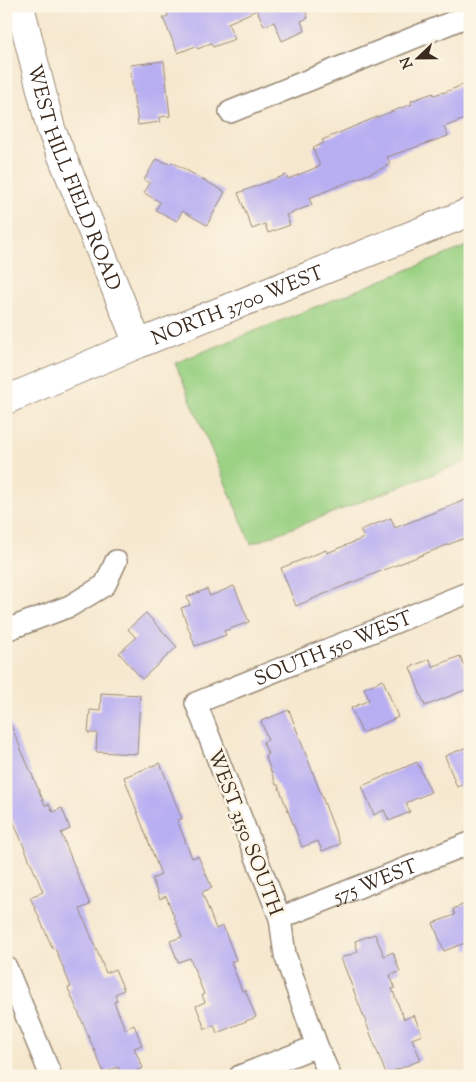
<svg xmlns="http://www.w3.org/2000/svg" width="476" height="1082" viewBox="0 0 476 1082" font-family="'Sorts Mill Goudy',serif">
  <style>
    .green { fill: #9ad183; stroke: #6a7e50 }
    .building { fill: #b8aef2 }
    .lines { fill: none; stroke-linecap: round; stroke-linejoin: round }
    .street-casing { stroke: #988976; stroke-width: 24 }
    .secondary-casing { stroke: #988976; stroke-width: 30 }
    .street { stroke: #fff; stroke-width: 21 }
    .secondary { stroke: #fff; stroke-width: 28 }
    .labels { text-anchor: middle; stroke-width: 5; stroke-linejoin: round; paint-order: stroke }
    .street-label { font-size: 20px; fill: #3b2a1e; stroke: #fcf5e5 }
  </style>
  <rect width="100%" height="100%" fill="#fcf5e5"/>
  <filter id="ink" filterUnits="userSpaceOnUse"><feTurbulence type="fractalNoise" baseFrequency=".02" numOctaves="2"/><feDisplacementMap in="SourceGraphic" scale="10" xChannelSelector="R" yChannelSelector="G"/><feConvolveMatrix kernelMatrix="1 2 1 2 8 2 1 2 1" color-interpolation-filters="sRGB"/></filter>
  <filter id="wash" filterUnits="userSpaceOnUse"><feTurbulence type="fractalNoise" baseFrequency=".0096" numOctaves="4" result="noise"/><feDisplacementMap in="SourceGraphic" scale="20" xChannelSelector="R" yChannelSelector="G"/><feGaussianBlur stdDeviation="1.12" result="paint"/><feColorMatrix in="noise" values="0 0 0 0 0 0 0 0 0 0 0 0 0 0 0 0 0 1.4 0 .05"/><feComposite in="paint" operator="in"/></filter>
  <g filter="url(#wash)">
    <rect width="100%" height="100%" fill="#f6e8cf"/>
    <path class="green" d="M470 245V460L251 544 175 363Z"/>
    <g id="blocks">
      <g class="building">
        <path d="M180 6H311L305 9 308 18 301 21 305 31 282 41 274 22 264 26 257 10 228 23 235 39 213 47 211 43 198 49 196 46 178 53 163 18 168 16 167 12Z"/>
        <path d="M164 61 170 116 159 117 160 122 138 125 136 108 135 109 130 65Z"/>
        <path d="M470 82V117L444 127 448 136 387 157 390 163 387 164 388 166 309 198 312 205 286 215 290 225 268 233 265 224 252 229 238 193 286 175 288 179 320 166 313 148 324 143 322 140 372 119 412 104 411 101 433 93 434 95 443 92V93Z"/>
        <path d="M156 159 170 164 172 162 225 192 207 225 182 211 177 221 156 210 160 202 144 193 150 183 144 180Z"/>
        <path d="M470 498V536L341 587 296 606 281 568 326 550 327 553 364 538 360 530 391 518 395 528Z"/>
        <path d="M234 586 249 622 224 631 226 635 195 646 181 608 190 605 187 597 207 589 210 596Z"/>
        <path d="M146 613 177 647 142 679 119 653 136 638 128 629Z"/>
        <path d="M460 656 470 680V688L425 706 410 667 430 659 432 667Z"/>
        <path d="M383 680 398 717 362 733 351 708 369 700 364 688Z"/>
        <path d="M101 693 140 695 137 754 96 752 97 733H88L90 710 100 711Z"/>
        <path d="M289 710 340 844 322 851 318 841 302 847 278 785H276L265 755 268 754 263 742 268 740 261 721Z"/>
        <path d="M6 714 45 805 49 804 53 812 62 808 70 829 61 833 90 905 80 909 106 973 115 969 124 990 115 994 117 1000 114 1002 125 1029 134 1025 142 1045 134 1048 143 1068 124 1076H122L118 1067 104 1073 68 988 71 987 55 948 53 949 30 897 43 892 6 804Z"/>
        <path d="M470 746V782L457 787 445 756Z"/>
        <path d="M417 762 431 792 406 803 410 812 389 821 384 810 374 815 362 786Z"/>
        <path d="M160 763 182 819 177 820 192 858 198 856 212 888 202 892 216 929 223 926 236 960 231 962 242 991 245 990 256 1017 217 1033 214 1025 205 1029 196 1006 205 1002 202 995 204 994 190 958 178 962 170 941 182 937 166 896 160 899 152 879 161 875 124 777Z"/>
        <path d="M470 902V950H467L465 943 444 951 433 923 455 915 453 909Z"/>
        <path d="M375 934 384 956 393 952 400 972 390 975 395 988 392 989 404 1019 414 1015 422 1035 412 1039 421 1060 386 1074 341 958 358 952 355 941Z"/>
      </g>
    </g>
  </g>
  <g filter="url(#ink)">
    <use href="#blocks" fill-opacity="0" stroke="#988976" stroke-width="1"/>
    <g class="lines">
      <defs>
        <g id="street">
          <path d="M230 112 470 15"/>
          <path d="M6 630 70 606 105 585 116 561"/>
          <path id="s1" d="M280 918 470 843"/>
          <path d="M6 967 51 1076"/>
          <path d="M240 1076 317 1046"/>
          <path id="s2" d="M330 1076 317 1046 285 955 280 918 196 703 470 592"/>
        </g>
        <g id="secondary">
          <path id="s3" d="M20 6 51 129 138 344"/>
          <path id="s4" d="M6 400 138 344 470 212"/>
        </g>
      </defs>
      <use href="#street" class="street-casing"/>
      <use href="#secondary" class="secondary-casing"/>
      <use href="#street" class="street"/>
      <use href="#secondary" class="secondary"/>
    </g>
  </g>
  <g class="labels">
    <g class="street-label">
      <text dy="7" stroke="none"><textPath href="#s3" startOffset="180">WEST HILL FIELD ROAD</textPath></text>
      <text dy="7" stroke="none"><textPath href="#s4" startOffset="250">NORTH 3700 WEST</textPath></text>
      <text dy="7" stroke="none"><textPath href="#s2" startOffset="545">SOUTH 550 WEST</textPath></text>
      <text transform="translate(246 832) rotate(69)" y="7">WEST 3150 SOUTH</text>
      <text dy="7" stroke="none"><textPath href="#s1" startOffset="102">575 WEST</textPath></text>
    </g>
  </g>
  <rect width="476" height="1082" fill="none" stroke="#fcf5e5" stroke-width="25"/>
  <g transform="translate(418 58) rotate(248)" stroke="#fcf5e5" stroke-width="4" paint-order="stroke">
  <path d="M0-4L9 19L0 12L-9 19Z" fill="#3b2a1e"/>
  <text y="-8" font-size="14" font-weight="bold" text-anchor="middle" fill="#3b2a1e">N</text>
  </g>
</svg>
